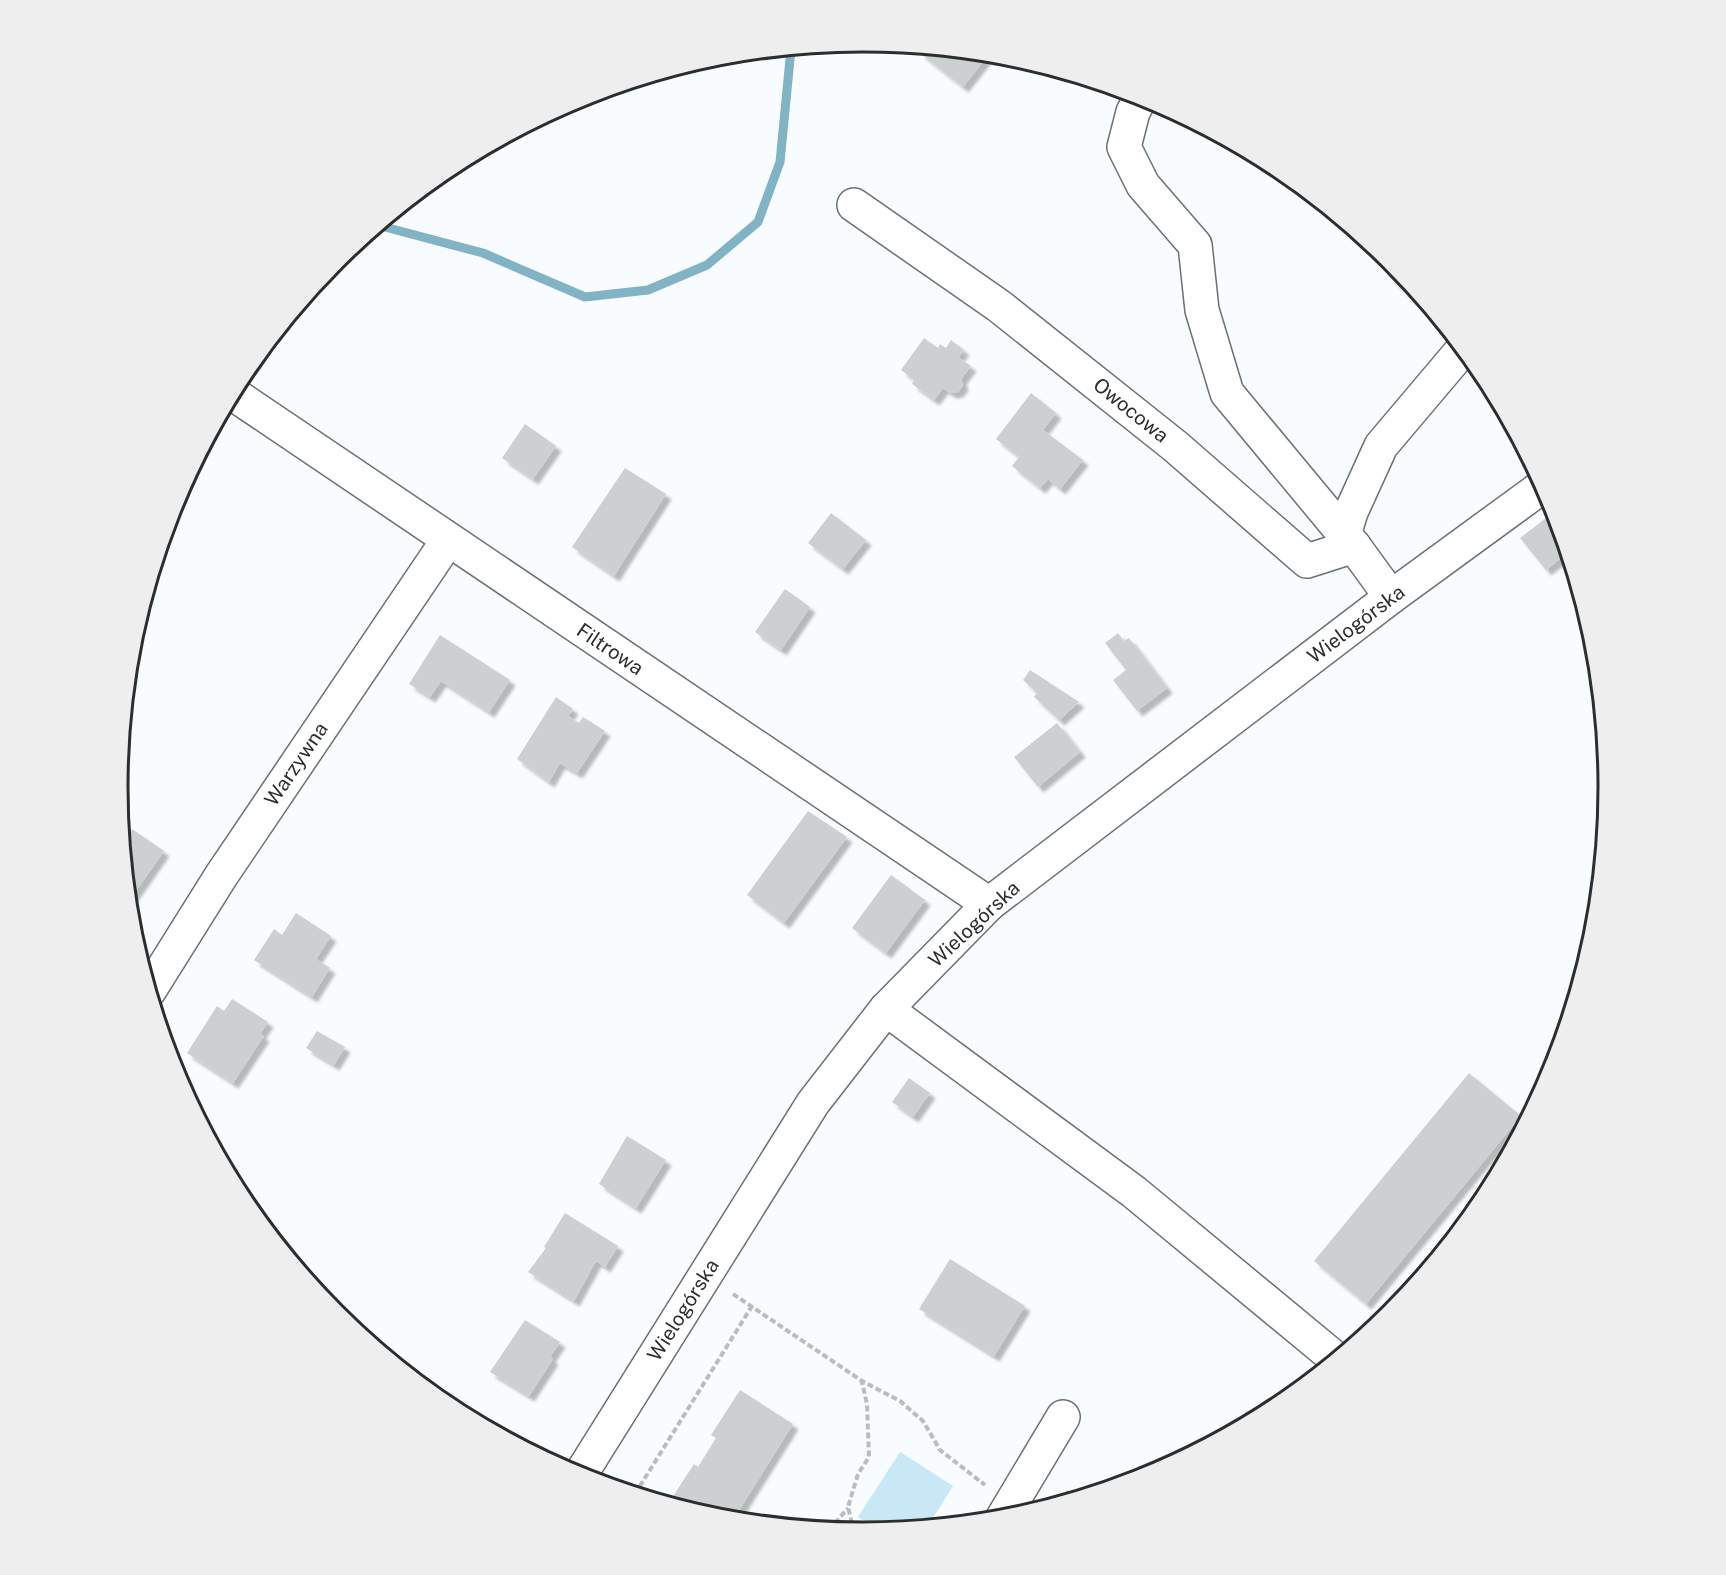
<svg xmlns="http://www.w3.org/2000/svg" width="1726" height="1575" viewBox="0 0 1726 1575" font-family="'Public Sans',sans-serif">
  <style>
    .green { fill: #c7e8f4 }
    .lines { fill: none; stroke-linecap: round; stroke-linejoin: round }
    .stream { stroke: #82b3c5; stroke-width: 9 }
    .building { fill: #ccd0d1; filter: url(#shadow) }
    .minor-casing { stroke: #6c7071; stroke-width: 36 }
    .path { stroke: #babdbf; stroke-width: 4; stroke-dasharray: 6 3; stroke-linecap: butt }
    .minor { stroke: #fff; stroke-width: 33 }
    .labels { text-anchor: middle; stroke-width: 5; stroke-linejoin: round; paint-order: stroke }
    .street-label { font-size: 20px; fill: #2c2d2e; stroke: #fff }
    .rim { fill: none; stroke: #2c2d2e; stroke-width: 3 }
  </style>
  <defs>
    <filter id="shadow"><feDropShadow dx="5.5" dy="5.5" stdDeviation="1.5" flood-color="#0004"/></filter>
  </defs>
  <rect width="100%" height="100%" fill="#f8fcfe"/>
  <path class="green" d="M900 1452 953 1486 927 1527 880 1531 858 1517Z"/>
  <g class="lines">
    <path class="stream" d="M376 228 381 226 483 253 585 297 648 290 707 265 758 222 780 162 791 49"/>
  </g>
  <g class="building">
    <path d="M924 48 973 53 989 54 963 87 920 53Z"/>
    <path d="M1340 219 1371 244 1366 250 1337 222Z"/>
    <path d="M1396 267 1434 313 1431 316 1388 276Z"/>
    <path d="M924 338 938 348 940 344 946 348 951 340 964 350 958 357 971 366 961 379 963 385 958 392 951 393 943 388 934 400 912 384 914 380 901 370Z"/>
    <path d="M1031 393 1056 413 1043 430 1083 460 1060 489 1048 479 1040 488 1012 466 1019 457 996 439Z"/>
    <path d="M525 424 556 446 533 479 502 458Z"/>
    <path d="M625 468 666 494 614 576 572 547Z"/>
    <path d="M1555 511 1563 538 1558 541 1567 553 1546 570 1520 538Z"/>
    <path d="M831 513 866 540 843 569 808 543Z"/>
    <path d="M785 589 810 607 781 650 755 632Z"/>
    <path d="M1118 633 1124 641 1129 638 1167 688 1137 711 1113 680 1126 670 1105 643Z"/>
    <path d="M440 635 510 680 489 712 441 681 430 697 409 684Z"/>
    <path d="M1030 670 1079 702 1059 720 1034 697 1037 693 1023 680Z"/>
    <path d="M556 697 573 709 568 716 579 723 583 717 605 731 577 773 560 763 549 782 517 759Z"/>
    <path d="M1057 723 1080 752 1038 787 1014 757Z"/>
    <path d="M808 811 847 837 784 923 747 895Z"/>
    <path d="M132 829 164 851 129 901 123 842Z"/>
    <path d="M891 875 925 900 886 953 852 928Z"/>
    <path d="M296 913 331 936 316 959 330 968 312 997 254 960 274 929 282 935Z"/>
    <path d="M232 999 268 1022 260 1034 264 1036 233 1083 187 1053 217 1006 224 1011Z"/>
    <path d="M317 1031 345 1047 334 1065 306 1048Z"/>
    <path d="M1469 1073 1521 1116 1366 1304 1314 1261Z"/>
    <path d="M909 1078 930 1093 913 1117 892 1102Z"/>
    <path d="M627 1136 666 1160 636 1208 599 1184Z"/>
    <path d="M565 1213 618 1246 605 1267 596 1261 574 1301 528 1272 546 1248 544 1247Z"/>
    <path d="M950 1259 1025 1306 994 1356 919 1309Z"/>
    <path d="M525 1320 560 1342 550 1357 553 1359 529 1396 490 1372Z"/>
    <path d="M740 1390 793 1424 733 1520 717 1519 668 1504 694 1464 698 1467 716 1438 711 1435Z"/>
    <path d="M468 1407 506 1430 503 1436 463 1415Z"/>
    <path d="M1067 1490 1079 1497 1058 1504Z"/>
  </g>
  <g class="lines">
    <defs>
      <g id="minor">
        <path d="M1141 97 1133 112 1124 147 1143 185 1195 245 1202 310 1227 393 1354 546"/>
        <path d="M854 205 999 306 1175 446 1307 561 1354 546 1391 597"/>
        <path d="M232 393 989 904"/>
        <path d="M1344 535 1351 512 1381 446 1463 349"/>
        <path d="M149 991 221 876 448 540"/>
        <path d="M886 1009 1134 1192 1336 1359"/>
        <path d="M579 1477 813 1103 886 1009 989 904 1391 597 1543 486"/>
        <path d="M1002 1519 1063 1417"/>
      </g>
    </defs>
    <use href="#minor" class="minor-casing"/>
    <g class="path">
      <path d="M733 1294 862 1381 900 1401 923 1421 940 1450 985 1485"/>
      <path d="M635 1494 752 1306"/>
      <path d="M829 1530 848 1508"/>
      <path d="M854 1532 848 1507 858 1474 869 1457 867 1404 862 1382"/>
    </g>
    <use href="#minor" class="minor"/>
  </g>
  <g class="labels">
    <g class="street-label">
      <text transform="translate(1131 410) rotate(39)" y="7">Owocowa</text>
      <text transform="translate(1356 624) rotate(-37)" y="7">Wielogórska</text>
      <text transform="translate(610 649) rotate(34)" y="7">Filtrowa</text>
      <text transform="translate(296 764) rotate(-56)" y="7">Warzywna</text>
      <text transform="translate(974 924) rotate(-43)" y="7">Wielogórska</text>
      <text transform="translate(683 1310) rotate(-58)" y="7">Wielogórska</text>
    </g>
  </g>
  <path d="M0 0H1726V1575H0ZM128 787a735 735 0 1 1 1470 0a735 735 0 1 1-1470 0Z" fill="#eee" fill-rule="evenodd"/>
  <path class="rim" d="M128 787a735 735 0 1 1 1470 0a735 735 0 1 1-1470 0Z"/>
</svg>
